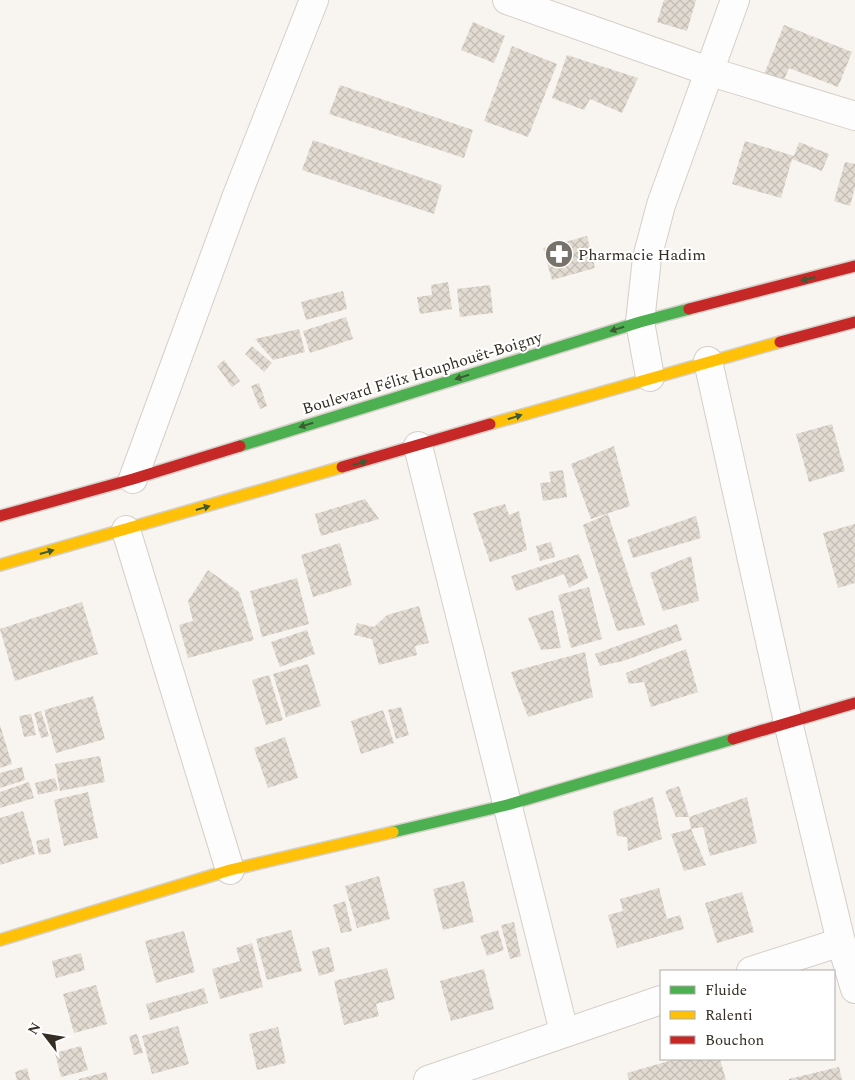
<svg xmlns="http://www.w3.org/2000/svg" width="855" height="1080" viewBox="0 0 855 1080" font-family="Spectral,serif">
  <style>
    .building { fill: url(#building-cross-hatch) }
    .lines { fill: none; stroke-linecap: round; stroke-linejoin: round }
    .street-casing { stroke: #d4cfc8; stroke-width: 30 }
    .fast-casing { stroke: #d4cfc8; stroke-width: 14 }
    .slow-casing { stroke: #d4cfc8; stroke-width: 14 }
    .jam-casing { stroke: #d4cfc8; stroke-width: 14 }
    .street { stroke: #fefdfd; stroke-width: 28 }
    .fast { stroke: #4caf50; stroke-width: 11 }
    .slow { stroke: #ffc107; stroke-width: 11 }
    .jam { stroke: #c62828; stroke-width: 11 }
    .oneway { fill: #3c5a33 }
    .labels { text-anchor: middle; stroke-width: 4; stroke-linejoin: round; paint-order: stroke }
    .poi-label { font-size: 16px; fill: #332d23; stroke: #fff; text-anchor: start }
    .street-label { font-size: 16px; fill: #332d23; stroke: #fff }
  </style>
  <defs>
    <pattern id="building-cross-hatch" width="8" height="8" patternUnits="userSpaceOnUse" patternTransform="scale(1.25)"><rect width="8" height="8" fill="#e2dbd2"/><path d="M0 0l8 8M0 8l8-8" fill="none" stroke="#c2bcb4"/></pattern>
  </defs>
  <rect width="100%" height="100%" fill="#f8f4ef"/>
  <g class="building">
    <path d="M664 0H696L687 31 657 22Z"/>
    <path d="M473 22 505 36 494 63 461 50Z"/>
    <path d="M784 25 852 52 838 87 789 68 782 85 763 77Z"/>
    <path d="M512 46 557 64 528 137 484 121Z"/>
    <path d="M567 55 638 78 622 113 590 99 584 110 552 98Z"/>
    <path d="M340 85 473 130 464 158 329 114Z"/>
    <path d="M313 140 442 185 434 214 302 170Z"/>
    <path d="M745 141 794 156 799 142 829 154 822 171 792 159 781 198 732 184Z"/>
    <path d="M845 162 855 164V187L850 206 834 201Z"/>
    <path d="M587 236 595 268 552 280 543 248Z"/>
    <path d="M448 282 452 309 420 314 417 297 432 295 431 285Z"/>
    <path d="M490 285 493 313 460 317 457 289Z"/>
    <path d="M343 291 347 309 306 320 301 302Z"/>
    <path d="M346 317 353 339 310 353 303 331Z"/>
    <path d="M299 329 305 352 273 360 255 339Z"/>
    <path d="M252 346 272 363 264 372 245 354Z"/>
    <path d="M224 360 240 381 232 387 217 366Z"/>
    <path d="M259 383 267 406 260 409 251 386Z"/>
    <path d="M832 424 845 471 809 482 796 434Z"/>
    <path d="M614 446 630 506 591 519 571 464Z"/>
    <path d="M563 470 567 497 543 501 540 483 551 482 549 472Z"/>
    <path d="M365 499 379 519 321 536 315 514Z"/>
    <path d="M505 504 509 515 519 511 527 550 490 562 473 513Z"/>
    <path d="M608 514 645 625 617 631 583 525Z"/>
    <path d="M696 516 701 538 633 558 627 540Z"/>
    <path d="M855 524V583L838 588 823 533Z"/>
    <path d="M551 542 555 557 540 561 536 546Z"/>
    <path d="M340 543 352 585 313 597 301 555Z"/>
    <path d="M579 554 588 578 569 588 564 574 516 591 511 576Z"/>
    <path d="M691 556 699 601 663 611 650 573Z"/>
    <path d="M208 570 239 592 254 640 188 658 179 625 193 621 188 601Z"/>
    <path d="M297 578 309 624 262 637 250 591Z"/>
    <path d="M589 587 602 639 571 648 558 595Z"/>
    <path d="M82 602 98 654 15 681 0 629Z"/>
    <path d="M419 606 429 643 415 646 417 655 379 665 372 639 354 635 357 623 374 627 387 615Z"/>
    <path d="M553 610 561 648 541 650 528 618Z"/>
    <path d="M677 624 682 640 623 661 600 666 595 654Z"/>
    <path d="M307 630 315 654 280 667 271 642Z"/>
    <path d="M686 649 698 692 651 707 644 682 629 684 626 673Z"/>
    <path d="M585 652 593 697 528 717 511 672Z"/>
    <path d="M308 664 321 706 286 717 273 674Z"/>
    <path d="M269 675 283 720 266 725 252 680Z"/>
    <path d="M93 696 105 739 56 753 44 710Z"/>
    <path d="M401 707 409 735 396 739 388 710Z"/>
    <path d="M383 710 394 743 361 754 351 721Z"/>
    <path d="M41 711 49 736 41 738 34 713Z"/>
    <path d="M31 714 36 735 24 737 19 716Z"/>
    <path d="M0 725 12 764 0 768Z"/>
    <path d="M285 737 298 778 268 788 254 748Z"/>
    <path d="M100 756 105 782 60 791 55 764Z"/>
    <path d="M22 767 25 780 0 788V773Z"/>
    <path d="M55 778 58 790 38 795 35 783Z"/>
    <path d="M29 782 34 798 0 808V792Z"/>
    <path d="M679 786 689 817 747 797 757 843 710 856 703 827 691 829 689 817H676L665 791Z"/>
    <path d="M88 792 98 838 64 846 54 800Z"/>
    <path d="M653 797 662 839 628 851 627 837 617 836 613 811Z"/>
    <path d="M23 811 35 854 0 865V818Z"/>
    <path d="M691 829 706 865 684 871 671 834Z"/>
    <path d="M49 838 51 853 39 855 36 841Z"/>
    <path d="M379 876 390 919 357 928 345 886Z"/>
    <path d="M464 881 474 922 443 930 433 889Z"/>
    <path d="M659 888 667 919 680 915 684 929 617 948 608 915 623 911 620 899Z"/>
    <path d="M742 892 754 932 717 943 705 903Z"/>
    <path d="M345 901 352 931 341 933 333 905Z"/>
    <path d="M514 922 521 956 510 959 501 925Z"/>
    <path d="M291 930 302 971 267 980 256 939Z"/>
    <path d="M498 930 504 950 487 956 480 936Z"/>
    <path d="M184 931 195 972 156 983 145 941Z"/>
    <path d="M252 943 263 987 220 999 212 969 240 961 236 948Z"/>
    <path d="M329 947 335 971 319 976 312 951Z"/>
    <path d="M81 953 85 970 56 978 52 961Z"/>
    <path d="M387 968 395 999 376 1004 379 1016 344 1025 334 981Z"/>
    <path d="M484 969 494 1009 451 1021 440 981Z"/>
    <path d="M96 985 107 1024 74 1033 63 994Z"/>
    <path d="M204 988 208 1003 150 1020 146 1004Z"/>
    <path d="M178 1026 189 1064 152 1074 142 1036Z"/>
    <path d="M278 1027 286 1063 257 1070 249 1034Z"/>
    <path d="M137 1034 143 1053 134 1055 129 1036Z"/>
    <path d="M81 1046 88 1070 61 1077 55 1053Z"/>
    <path d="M676 1059H720L726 1080H629L627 1073Z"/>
    <path d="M839 1067 842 1080H789V1079Z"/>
    <path d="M27 1068 30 1080H17L15 1072Z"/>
    <path d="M106 1072 108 1080H79V1079Z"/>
  </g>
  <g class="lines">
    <defs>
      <g id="street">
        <path d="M507 0 708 71 855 116"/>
        <path d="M708 361 788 722 841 942"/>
        <path d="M650 377 640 322 647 258 661 205 735 0"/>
        <path d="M418 446 564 1032"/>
        <path d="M133 479 236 198 314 0"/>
        <path d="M126 530 230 870"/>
        <path d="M751 971 841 942 855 989"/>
        <path d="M428 1080 661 1000"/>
      </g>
      <g id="fast">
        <path d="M240 446 640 322 689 309"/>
        <path d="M393 832 507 805 733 739"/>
      </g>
      <g id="slow">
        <path d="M490 424 780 342"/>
        <path d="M0 565 342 467"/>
        <path d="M0 940 230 870 393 832"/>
      </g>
      <g id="jam">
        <path d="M689 309 855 266"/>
        <path d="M780 342 855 322"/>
        <path d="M342 467 490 424"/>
        <path d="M0 516 133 479 240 446"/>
        <path d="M733 739 855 703"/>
      </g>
    </defs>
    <use href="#street" class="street-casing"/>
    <use href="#fast" class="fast-casing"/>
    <use href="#slow" class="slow-casing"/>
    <use href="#jam" class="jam-casing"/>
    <use href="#street" class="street"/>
    <use href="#fast" class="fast"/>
    <use href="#slow" class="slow"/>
    <use href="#jam" class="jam"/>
  </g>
  <defs><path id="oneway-solid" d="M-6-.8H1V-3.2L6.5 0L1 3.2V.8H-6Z" transform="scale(1.25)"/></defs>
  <g class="oneway">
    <use href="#oneway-solid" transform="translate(808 279) rotate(166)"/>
    <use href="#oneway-solid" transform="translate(617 329) rotate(163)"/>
    <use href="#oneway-solid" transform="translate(462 377) rotate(163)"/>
    <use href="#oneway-solid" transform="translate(515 417) rotate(-17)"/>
    <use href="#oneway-solid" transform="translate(306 425) rotate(163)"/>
    <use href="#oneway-solid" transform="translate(360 463) rotate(-16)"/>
    <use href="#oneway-solid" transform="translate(203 508) rotate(-16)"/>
    <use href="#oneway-solid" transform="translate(47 552) rotate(-16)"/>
  </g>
  <defs>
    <symbol id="pharmacy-disc" viewBox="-11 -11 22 22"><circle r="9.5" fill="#78736a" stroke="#fff"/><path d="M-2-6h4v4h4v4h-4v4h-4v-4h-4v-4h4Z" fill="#fff"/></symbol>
  </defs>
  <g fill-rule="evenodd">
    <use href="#pharmacy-disc" x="543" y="238" width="32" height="32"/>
  </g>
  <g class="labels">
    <g class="poi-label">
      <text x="578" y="260">Pharmacie Hadim</text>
    </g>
    <g class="street-label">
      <text transform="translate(422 372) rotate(-17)" y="6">Boulevard Félix Houphouët-Boigny</text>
    </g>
  </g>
  <rect x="660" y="970" width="175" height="90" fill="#ffffff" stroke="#adaba7"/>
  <rect x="670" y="986" width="25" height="8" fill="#4caf50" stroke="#adaba7"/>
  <text x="705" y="995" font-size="15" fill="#332d23">Fluide</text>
  <rect x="670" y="1011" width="25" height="8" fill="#ffc107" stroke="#adaba7"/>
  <text x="705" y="1020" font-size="15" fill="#332d23">Ralenti</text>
  <rect x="670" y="1036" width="25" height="8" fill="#c62828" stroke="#adaba7"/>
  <text x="705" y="1045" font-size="15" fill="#332d23">Bouchon</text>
  <g transform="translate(45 1035) rotate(301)" stroke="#ffffff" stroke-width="4" paint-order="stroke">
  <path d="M0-4L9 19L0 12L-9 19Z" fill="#332d23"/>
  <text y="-8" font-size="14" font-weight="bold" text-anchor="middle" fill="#332d23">N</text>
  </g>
</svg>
